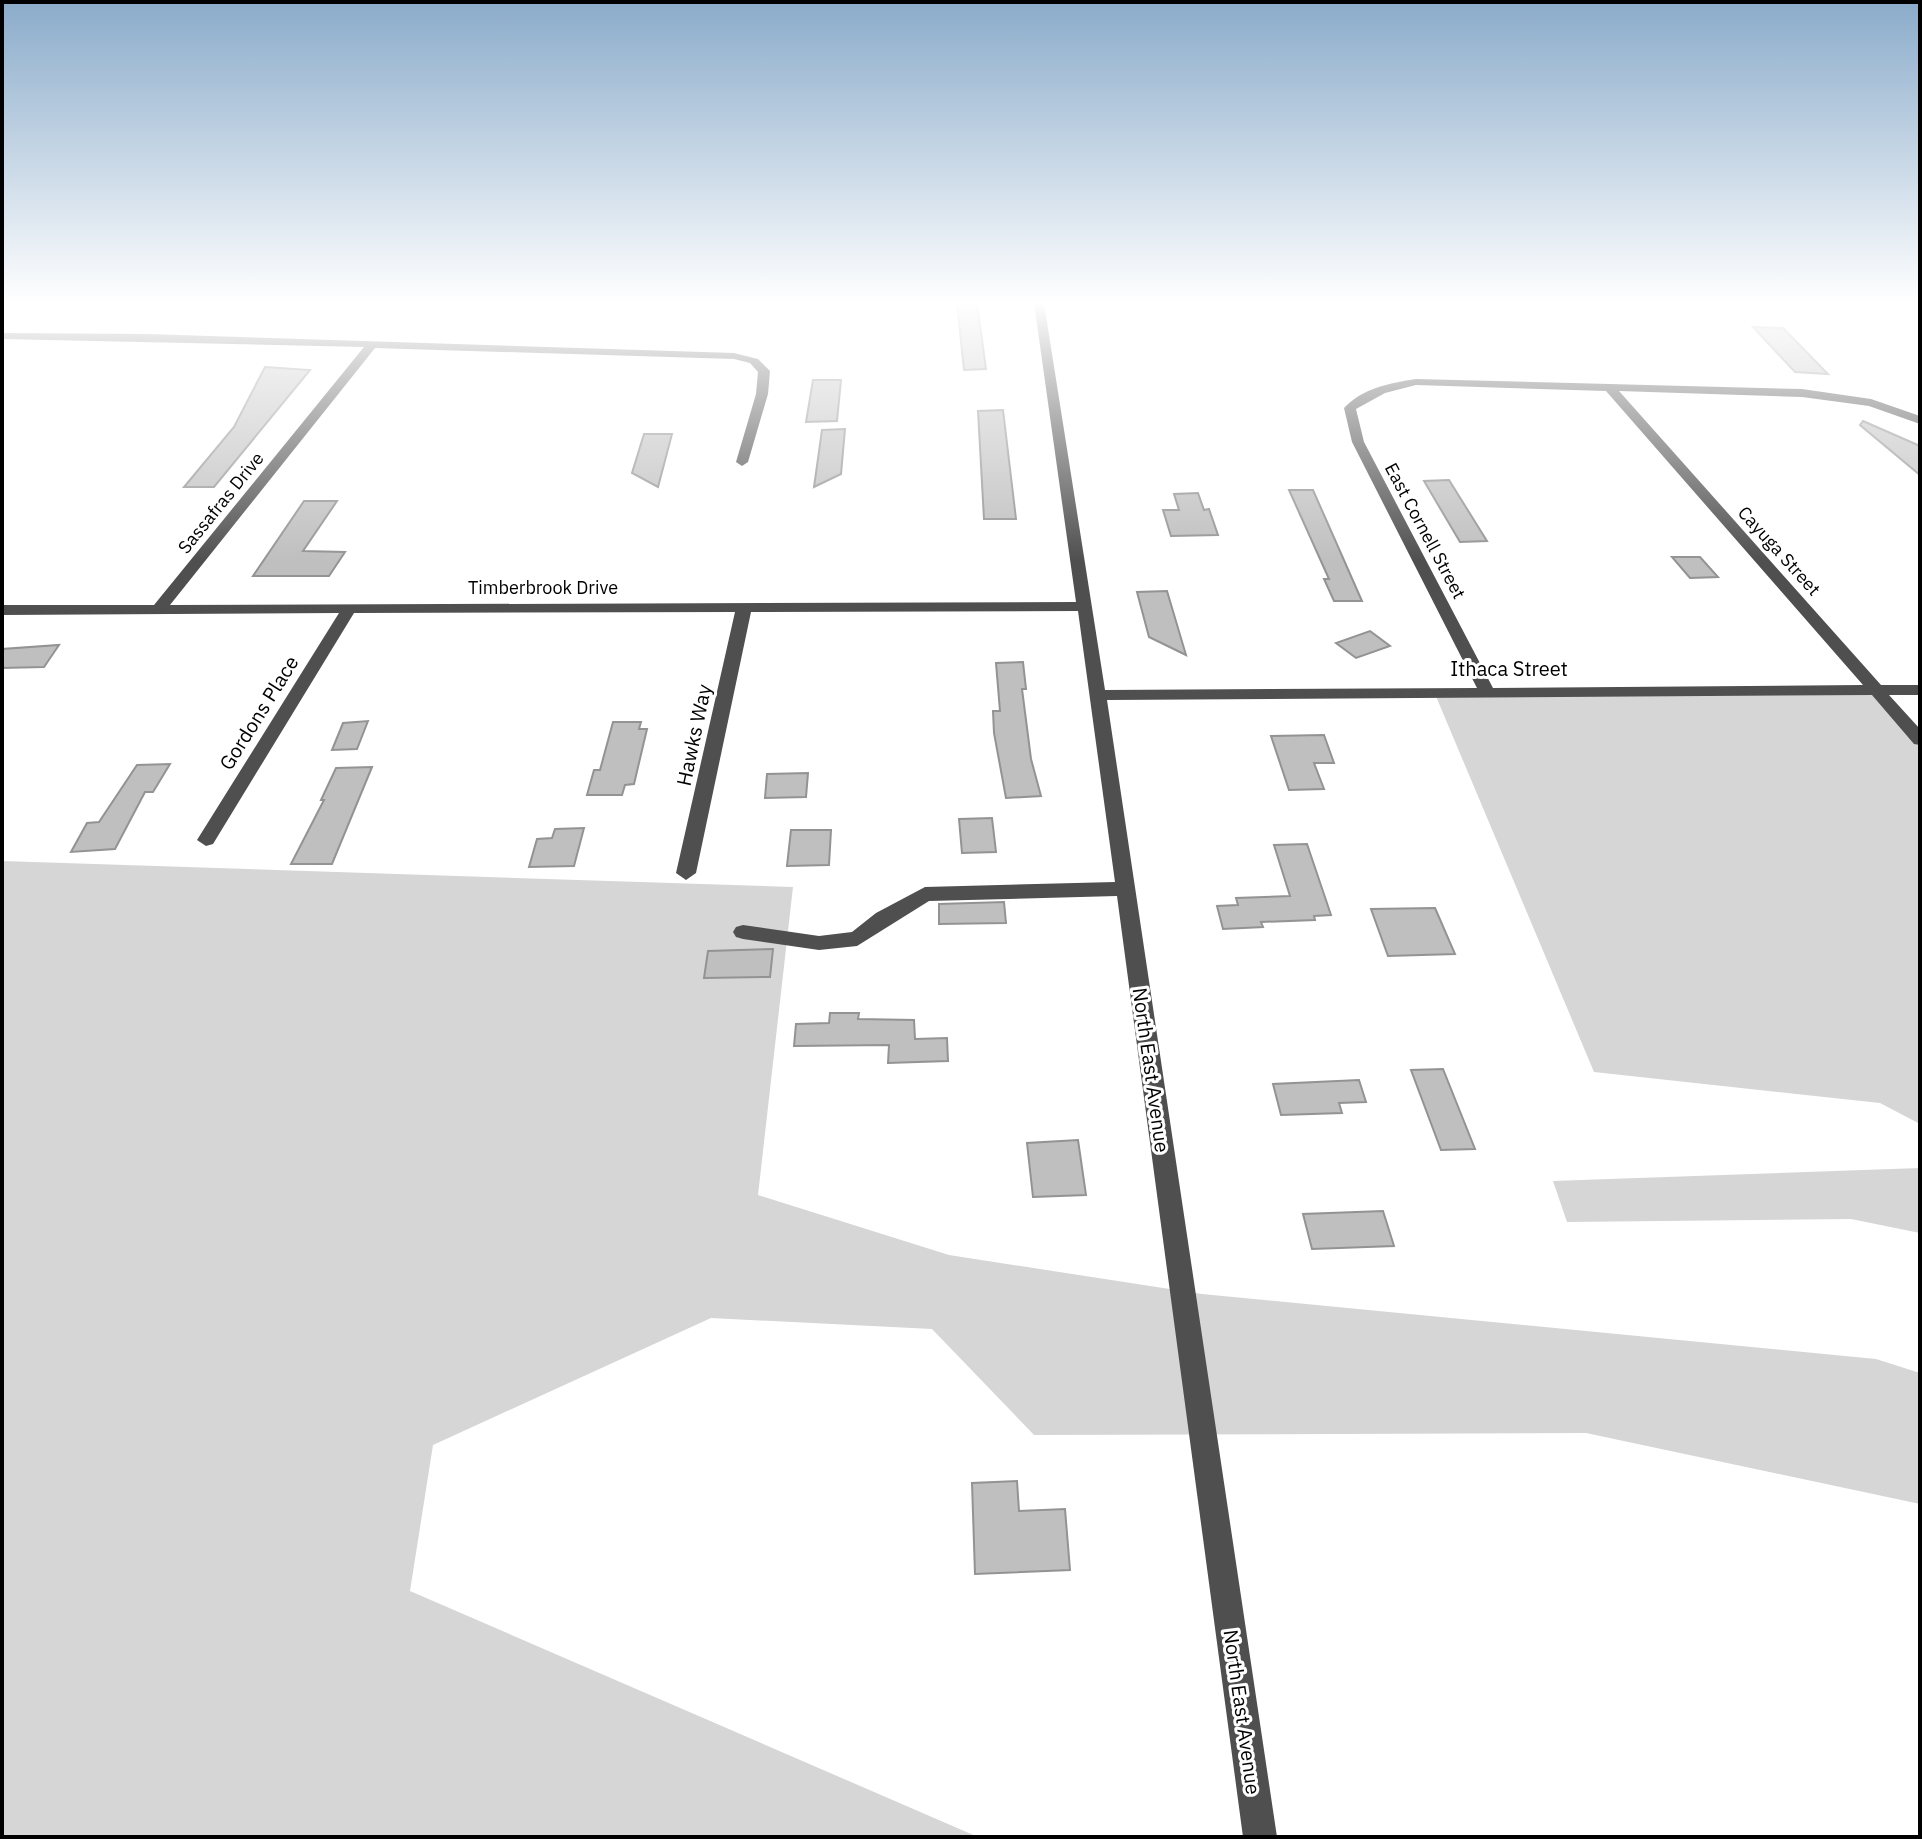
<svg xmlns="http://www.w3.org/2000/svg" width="1922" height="1839" viewBox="0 0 1922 1839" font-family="'IBM Plex Sans',sans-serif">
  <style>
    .green { fill: #d6d6d6 }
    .building { fill: #bfbfbf; stroke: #939393; stroke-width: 2 }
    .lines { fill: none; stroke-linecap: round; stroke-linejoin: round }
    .minor { fill: #4f4f4f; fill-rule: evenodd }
    .labels { text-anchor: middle; stroke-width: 6; stroke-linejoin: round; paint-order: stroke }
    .far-street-label { font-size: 18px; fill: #000; stroke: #fff }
    .street-label { font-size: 20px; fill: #000; stroke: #fff }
  </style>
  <rect width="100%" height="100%" fill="#fff"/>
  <g class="green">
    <path d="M1874 690 1920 737V1124L1880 1103 1594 1072 1435 694Z"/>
    <path d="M2 861 793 887 758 1195 949 1255 1202 1294 1876 1359 1920 1373V1504L1586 1433 1034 1435 932 1329 711 1318 433 1445 410 1591 978 1837H2Z"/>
    <path d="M1920 1168V1233L1851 1219 1567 1222 1553 1181Z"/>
  </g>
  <g class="building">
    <path d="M957 303H977L986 369 964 370Z"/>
    <path d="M1753 327 1783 328 1828 374 1795 372Z"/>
    <path d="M265 367 310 370 214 487H184L234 427Z"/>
    <path d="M813 380H841L837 421 806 422Z"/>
    <path d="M1003 410 1016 519H984L978 411Z"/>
    <path d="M1863 421 1920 446V475L1860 425Z"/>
    <path d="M845 429 841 474 814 487 822 430Z"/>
    <path d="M644 434H672L658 487 632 473Z"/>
    <path d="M1449 480 1487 541 1460 542 1424 481Z"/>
    <path d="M1289 490H1313L1362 601H1334L1324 579H1329Z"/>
    <path d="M1198 493 1204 510 1209 509 1218 535 1171 536 1163 510H1179L1174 494Z"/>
    <path d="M304 501H337L303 551 345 552 329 576H253Z"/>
    <path d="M1672 557H1700L1718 577 1690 578Z"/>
    <path d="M1167 591 1186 655 1149 637 1137 592Z"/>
    <path d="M1370 631 1390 646 1356 658 1336 643Z"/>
    <path d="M59 645 44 667 2 668V649Z"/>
    <path d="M1023 662 1026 689H1022L1031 759 1041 796 1006 798 994 733 993 711H1000L996 663Z"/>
    <path d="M368 721 357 749 332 750 343 723Z"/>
    <path d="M613 722H641L639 729H647L634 784 625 785 622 795H587L594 770H600Z"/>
    <path d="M1324 735 1334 763H1314L1324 789 1289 790 1271 736Z"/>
    <path d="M170 764 153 792H145L115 849 71 852 87 823 99 822 137 765Z"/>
    <path d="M372 767 332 864H291L324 800H321L336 768Z"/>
    <path d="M808 773 806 797 765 798 767 774Z"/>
    <path d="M992 818 996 852 962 853 959 819Z"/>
    <path d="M584 828 574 866 529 867 537 839 552 838 555 829Z"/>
    <path d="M791 830H831L829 865 787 866Z"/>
    <path d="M1307 844 1331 915 1314 916 1315 920 1261 922 1263 927 1223 929 1217 906 1238 905 1236 898 1290 896 1274 845Z"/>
    <path d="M1004 902 1006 923 939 924V904Z"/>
    <path d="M1435 908 1455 954 1388 956 1371 909Z"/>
    <path d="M773 949 770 977 704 978 708 951Z"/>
    <path d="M830 1013H859L858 1019 914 1020 915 1039 947 1038 948 1061 888 1063 889 1045 794 1046 796 1024 829 1023Z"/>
    <path d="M1443 1069 1475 1149 1441 1150 1411 1070Z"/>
    <path d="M1359 1080 1366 1102 1339 1103 1342 1113 1281 1115 1273 1084Z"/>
    <path d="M1078 1140 1086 1195 1033 1197 1027 1143Z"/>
    <path d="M1383 1211 1394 1246 1312 1249 1303 1214Z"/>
    <path d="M1017 1481 1019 1511 1065 1509 1070 1570 975 1574 972 1483Z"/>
  </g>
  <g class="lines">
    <path class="minor" d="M1034 303H1044L1105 690 1477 688 1352 442 1344 408C1363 388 1390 383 1416 379L1802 389 1871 399 1920 416V424L1869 406 1802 397 1619 391 1881 685H1920V695H1889L1920 729V745L1914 744 1872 695 1107 700 1277 1837H1243L1117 896 929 901 857 946 819 950 743 939 736 937 733 932 736 927 743 925 819 936 852 932 876 913 925 887 1115 882 1078 611 751 612 696 873 686 880 676 873 735 612 354 613 213 844 206 846 197 840 339 613 2 615V605H154L364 347 2 339V333L147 334 734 353 758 359 770 371 768 394 748 462 742 466 736 462 756 394 758 372 750 363 734 359 375 348 170 605 1076 602ZM1416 385 1606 391 1863 685 1493 688 1364 442 1356 409 1385 393Z"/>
  </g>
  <linearGradient id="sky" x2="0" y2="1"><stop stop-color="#8aabca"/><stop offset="0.54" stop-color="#fff"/><stop offset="1" stop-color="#fff" stop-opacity="0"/></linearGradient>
  <rect width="1922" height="561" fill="url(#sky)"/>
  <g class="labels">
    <g class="far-street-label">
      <text transform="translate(221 503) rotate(-51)" y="6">Sassafras Drive</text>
      <text transform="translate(1425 531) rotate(62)" y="6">East Cornell Street</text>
      <text transform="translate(1779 551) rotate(48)" y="6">Cayuga Street</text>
      <text x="543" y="594">Timberbrook Drive</text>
    </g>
    <g class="street-label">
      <text x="1509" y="676">Ithaca Street</text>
      <text transform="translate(259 713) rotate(-58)" y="7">Gordons Place</text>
      <text transform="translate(694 735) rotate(-78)" y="7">Hawks Way</text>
      <text transform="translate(1151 1070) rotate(82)" y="7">North East Avenue</text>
      <text transform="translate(1242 1712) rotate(82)" y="7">North East Avenue</text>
    </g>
  </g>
  <rect width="1922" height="1839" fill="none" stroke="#000000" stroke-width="8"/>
</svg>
